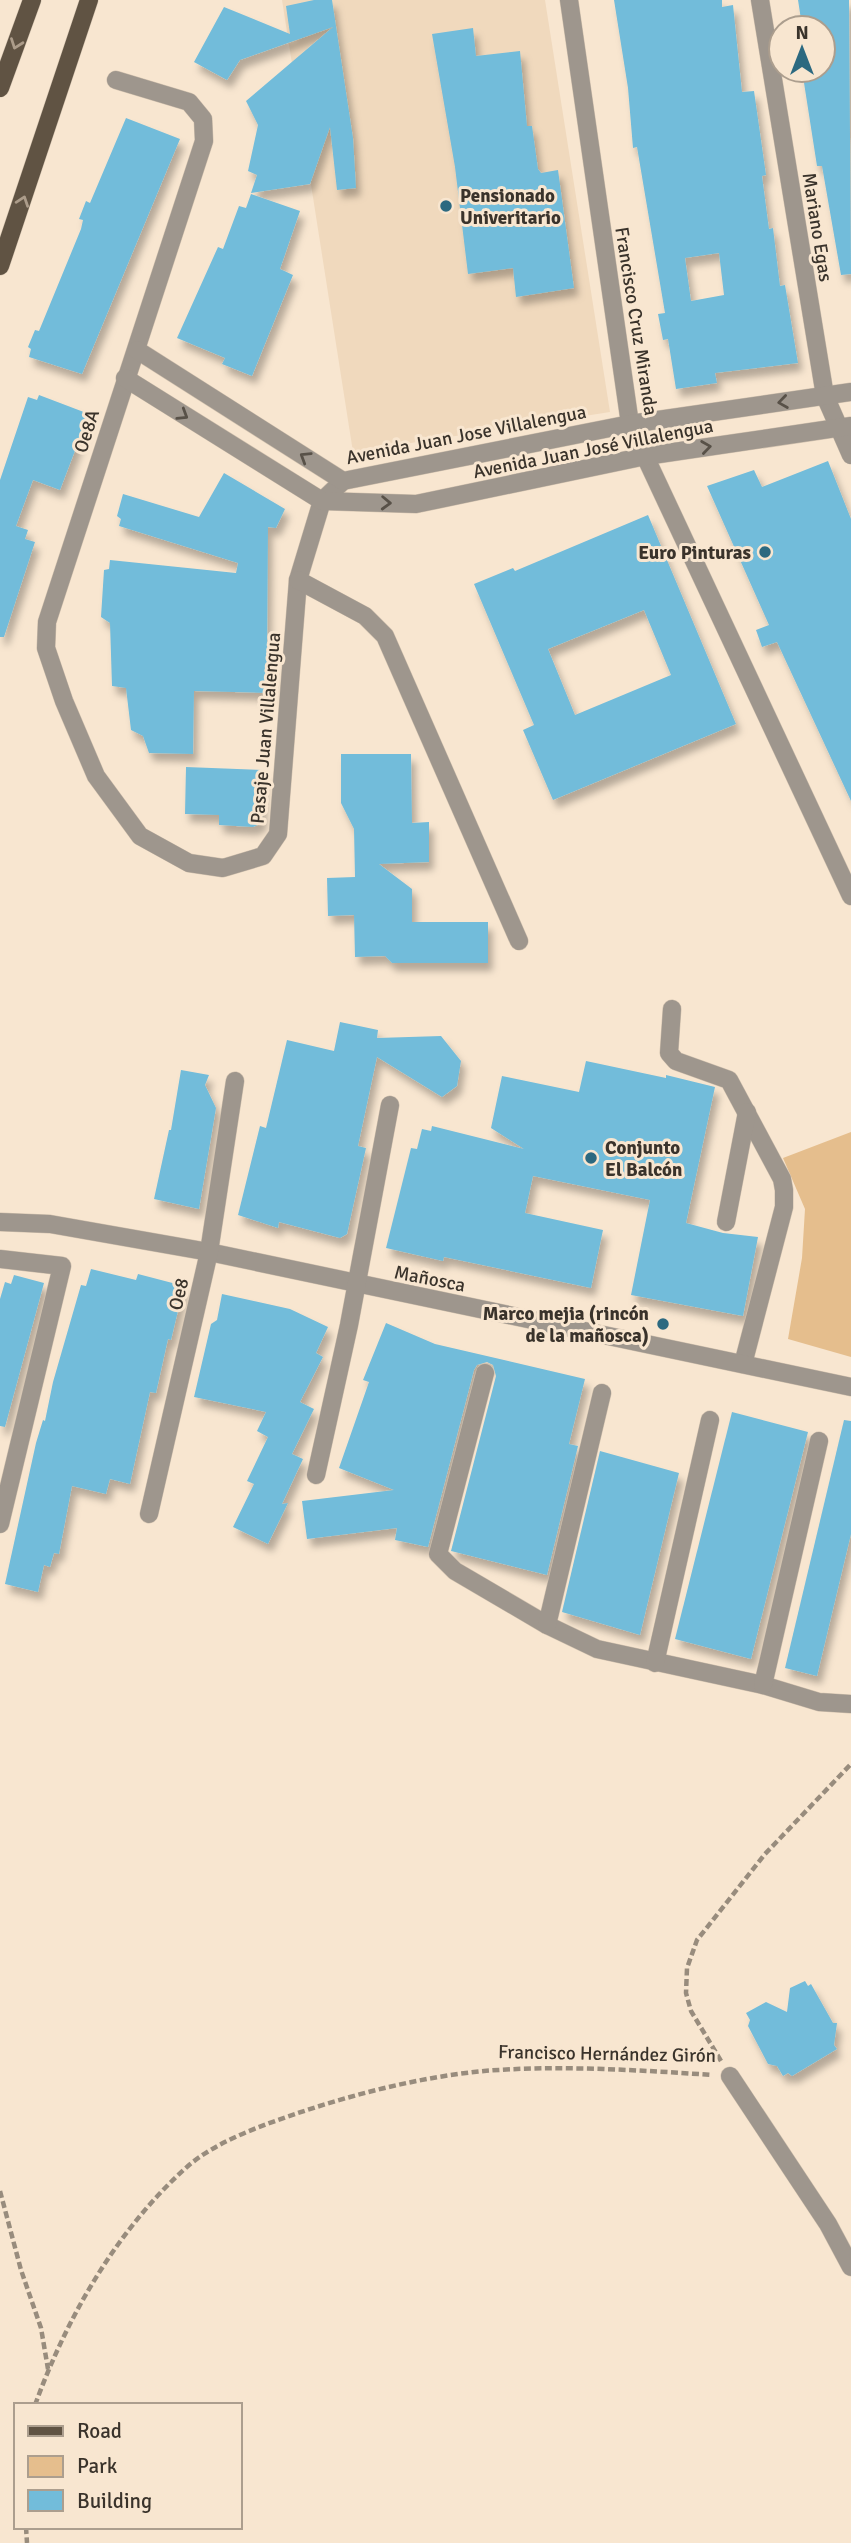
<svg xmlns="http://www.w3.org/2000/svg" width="851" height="2543" viewBox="0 0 851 2543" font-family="Signika,sans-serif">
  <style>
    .built { fill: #f0d9bd }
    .green { fill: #e5be8d }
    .building { fill: #72bcda; fill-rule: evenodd; filter: url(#shadow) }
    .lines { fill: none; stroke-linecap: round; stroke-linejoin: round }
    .minor-casing { stroke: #d2c2af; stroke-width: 19 }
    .major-casing { stroke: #d2c2af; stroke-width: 19 }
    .path { stroke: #988c7d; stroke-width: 4.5; stroke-dasharray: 7 3.5; stroke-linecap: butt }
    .minor { stroke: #9e968d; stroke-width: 18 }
    .major { stroke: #605343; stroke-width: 18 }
    .oneway { stroke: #ac9c8a }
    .oneway2 { stroke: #585148 }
    .poi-dot { fill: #2c6980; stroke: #f8e6d0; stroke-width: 2.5 }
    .labels { text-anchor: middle; stroke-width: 6; stroke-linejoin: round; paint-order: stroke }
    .poi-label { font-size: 19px; font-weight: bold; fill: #3a332b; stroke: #f8e6d0; text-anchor: start }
    .street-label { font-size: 19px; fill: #3a332b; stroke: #f8e6d0 }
  </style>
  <defs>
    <filter id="shadow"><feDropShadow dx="4.5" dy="8" stdDeviation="3.5" flood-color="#0004"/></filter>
  </defs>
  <rect width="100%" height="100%" fill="#f8e6d0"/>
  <path class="built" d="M282 0H545L610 412 353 452Z"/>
  <path class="green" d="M851 1132V1357L788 1339 802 1258 805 1209 783 1158Z"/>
  <g class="building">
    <path d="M314 0H332L353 138 356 188 337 190 330 127 310 184 251 193 257 175 248 171 258 125 246 101 333 27 240 60 227 80 194 62 224 7 290 34 286 6Z"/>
    <path d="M614 0H722V7L733 5 742 92 754 91 766 175 762 176 769 229 773 228 780 286 785 285 798 363 715 373 717 383 676 389 668 339 663 340 658 314 665 313 637 147 633 148 628 88ZM719 253 724 295 691 301 685 258Z"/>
    <path d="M798 0H849L851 274 841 275 822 166H817L802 70H823V23L802 26Z"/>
    <path d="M473 28 476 56 520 51 527 126H532L538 169 541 173 558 170 574 288 516 297 513 268 468 274 455 167 432 34Z"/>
    <path d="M126 118 180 139 82 374 29 357 31 349 28 347 35 330 39 331 81 229 83 220 79 219 86 201 90 203Z"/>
    <path d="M251 194 300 211 280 269 293 275 252 376 222 364 225 358 177 338 218 247 223 249 239 206 246 208Z"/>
    <path d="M39 395 89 414 60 490 33 480 16 526 28 530 25 539 35 542 4 637H0V480L28 397 37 400Z"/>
    <path d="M828 461 851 519V801L777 642 762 647 756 630 769 625 707 486 754 470 762 487Z"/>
    <path d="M224 473 285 509 276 528 268 527 267 660H272L270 693 194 691 193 754 149 753 143 736 131 730 126 688 112 686 110 623 101 617 104 570 109 569 110 560 236 573 238 563 119 526 121 519 117 516 123 494 199 517Z"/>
    <path d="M648 515 736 724 553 800 523 730 534 725 474 584 513 568 515 571ZM644 610 671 675 575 715 548 649Z"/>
    <path d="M341 754H411L412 823 429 822V862L379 864 412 889V922H488V963H392L385 956 355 957 354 915 328 916 327 878 355 877 354 829 341 803Z"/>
    <path d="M186 767 263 770 262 823 253 827 219 825V815L185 814Z"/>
    <path d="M340 1022 378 1030 377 1038 441 1036 461 1061 457 1086 442 1097 377 1057 358 1146 366 1148 347 1234 340 1238 279 1222 278 1228 238 1215 260 1126 266 1128 287 1040 334 1051Z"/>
    <path d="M586 1061 666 1078V1075L715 1087 686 1223 723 1233 758 1237 743 1316 631 1295 650 1200 533 1176 525 1213 603 1230 591 1288 444 1257 443 1261 386 1248 411 1148 417 1149 422 1129 431 1131 432 1126 524 1149 491 1128 502 1076 579 1092Z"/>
    <path d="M181 1070 209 1075 205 1085 216 1108 199 1209 154 1199 169 1130H171Z"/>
    <path d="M91 1269 136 1280 138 1274 184 1286 171 1340 168 1339 156 1393 150 1392 130 1484 110 1479 106 1494 72 1486 59 1554 54 1553 50 1567 44 1565 38 1592 5 1584 36 1443 43 1420 45 1421 53 1382 81 1285 86 1286Z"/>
    <path d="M14 1275 44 1283 5 1427 0 1426V1299L5 1282 11 1284Z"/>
    <path d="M222 1294 290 1309 328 1327 316 1353 323 1357 300 1402 314 1409 292 1454 303 1459 282 1504 288 1503 268 1544 233 1527 254 1484 247 1481 268 1437 257 1431 266 1412 194 1397 211 1324 217 1320Z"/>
    <path d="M386 1323 435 1344 585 1379 569 1444 578 1446 547 1575 451 1551 496 1376 493 1365 487 1362 477 1365 474 1370 428 1547 395 1540 397 1528 307 1539 302 1501 394 1490 339 1468 369 1382 363 1380Z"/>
    <path d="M732 1412 808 1432 751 1659 675 1639Z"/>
    <path d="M844 1420 851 1421V1534L817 1676 785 1668Z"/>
    <path d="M600 1451 679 1473 640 1635 562 1612Z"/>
    <path d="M805 1981 808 1986 811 1984 833 2023H837L834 2045 837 2049 792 2076 788 2073 783 2076 777 2066 768 2064 748 2026 750 2020 746 2013 766 2002 787 2012 790 1988Z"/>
  </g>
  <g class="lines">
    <defs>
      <g id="minor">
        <path d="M569 0 630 424 851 896"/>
        <path d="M760 0 825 396 851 455"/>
        <path d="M116 80 189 102 203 119 204 141 47 622 46 648 64 701 96 776 140 836 189 863 223 868 263 856 278 834 298 580 322 501 343 481"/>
        <path d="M137 350 343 481 630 424 851 392"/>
        <path d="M125 378 322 501 416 504 646 456 851 426"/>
        <path d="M298 580 365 616 385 636 519 941"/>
        <path d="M672 1009 669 1053 676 1061 729 1080 782 1179 784 1190V1207L743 1364"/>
        <path d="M0 1222 50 1224 209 1252 851 1387"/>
        <path d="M726 1222 747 1112"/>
        <path d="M0 1259 62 1266 0 1524"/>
        <path d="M485 1373 438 1554 455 1571 547 1625 597 1649 763 1685 819 1702 851 1704"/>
        <path d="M316 1475 349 1325 390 1105"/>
        <path d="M149 1514 209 1252 235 1081"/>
        <path d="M547 1625 602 1393"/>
        <path d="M655 1663 710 1420"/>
        <path d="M763 1685 819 1441"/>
        <path d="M730 2076 828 2224 851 2267"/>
      </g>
      <g id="major">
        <path d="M0 88 32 0"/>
        <path d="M0 266 89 0"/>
      </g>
    </defs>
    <use href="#minor" class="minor-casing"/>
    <use href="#major" class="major-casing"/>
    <g class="path">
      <path d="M721 2061 691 2011 686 1993 687 1968 697 1940 765 1854 851 1764"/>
      <path d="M0 2191 21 2270 41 2328 48 2369"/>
      <path d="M35 2405C67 2317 117 2229 188 2166 217 2141 263 2125 298 2113 358 2093 421 2077 484 2071 555 2065 640 2070 712 2075"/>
      <path d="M26 2527 27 2543"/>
    </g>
    <use href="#minor" class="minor"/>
    <use href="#major" class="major"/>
  </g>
  <defs><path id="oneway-chevron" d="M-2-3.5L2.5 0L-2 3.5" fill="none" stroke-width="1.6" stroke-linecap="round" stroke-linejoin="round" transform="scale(1.75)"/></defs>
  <g class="oneway">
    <use href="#oneway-chevron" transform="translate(16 44) rotate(110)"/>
    <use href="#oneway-chevron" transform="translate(23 201) rotate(-71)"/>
  </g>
  <g class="oneway2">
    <use href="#oneway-chevron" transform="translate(783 402) rotate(172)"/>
    <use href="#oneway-chevron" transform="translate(183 415) rotate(32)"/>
    <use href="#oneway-chevron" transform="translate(706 447) rotate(-8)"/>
    <use href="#oneway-chevron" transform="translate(305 457) rotate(-148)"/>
    <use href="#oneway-chevron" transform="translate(386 503) rotate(2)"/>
  </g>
  <g class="poi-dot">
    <circle cx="446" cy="206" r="7"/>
    <circle cx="765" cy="552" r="7"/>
    <circle cx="591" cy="1158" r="7"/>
    <circle cx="663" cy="1324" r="7"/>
  </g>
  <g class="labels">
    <g class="poi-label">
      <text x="460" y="202">Pensionado<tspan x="460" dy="22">Univeritario</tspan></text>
      <text x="751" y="559" text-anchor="end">Euro Pinturas</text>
      <text x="605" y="1154">Conjunto<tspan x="605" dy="22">El Balcón</tspan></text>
      <text x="649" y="1320" text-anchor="end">Marco mejia (rincón<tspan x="649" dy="22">de la mañosca)</tspan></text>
    </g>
    <g class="street-label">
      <text transform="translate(818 227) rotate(81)" y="7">Mariano Egas</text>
      <text transform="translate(637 321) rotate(81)" y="7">Francisco Cruz Miranda</text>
      <text transform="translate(86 431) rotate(-72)" y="7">Oe8A</text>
      <text transform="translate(466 434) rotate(-11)" y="7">Avenida Juan Jose Villalengua</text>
      <text transform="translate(593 448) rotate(-11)" y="7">Avenida Juan José Villalengua</text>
      <text transform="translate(265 728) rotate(-85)" y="7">Pasaje Juan Villalengua</text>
      <text transform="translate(430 1278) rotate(11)" y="7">Mañosca</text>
      <text transform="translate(178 1294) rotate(-77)" y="7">Oe8</text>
      <text transform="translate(607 2053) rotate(1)" y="7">Francisco Hernández Girón</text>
    </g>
  </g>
  <rect x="14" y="2403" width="228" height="126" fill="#f8e6d0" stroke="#ac9e8e" stroke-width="2"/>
  <rect x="28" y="2426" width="35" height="10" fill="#605343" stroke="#ac9e8e" stroke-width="2"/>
  <text x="77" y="2438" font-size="21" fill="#3a332b">Road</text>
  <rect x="28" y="2456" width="35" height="21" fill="#e5be8d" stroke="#ac9e8e" stroke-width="2"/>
  <text x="77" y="2473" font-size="21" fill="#3a332b">Park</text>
  <rect x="28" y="2490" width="35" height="21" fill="#72bcda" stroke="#ac9e8e" stroke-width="2"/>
  <text x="77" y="2508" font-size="21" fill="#3a332b">Building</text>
  <g transform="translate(802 49)"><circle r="33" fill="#f8e6d0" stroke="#ac9e8e" stroke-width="2"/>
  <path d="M0-5L12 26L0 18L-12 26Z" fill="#2c6980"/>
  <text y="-10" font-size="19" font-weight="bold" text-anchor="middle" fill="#3a332b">N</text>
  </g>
</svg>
